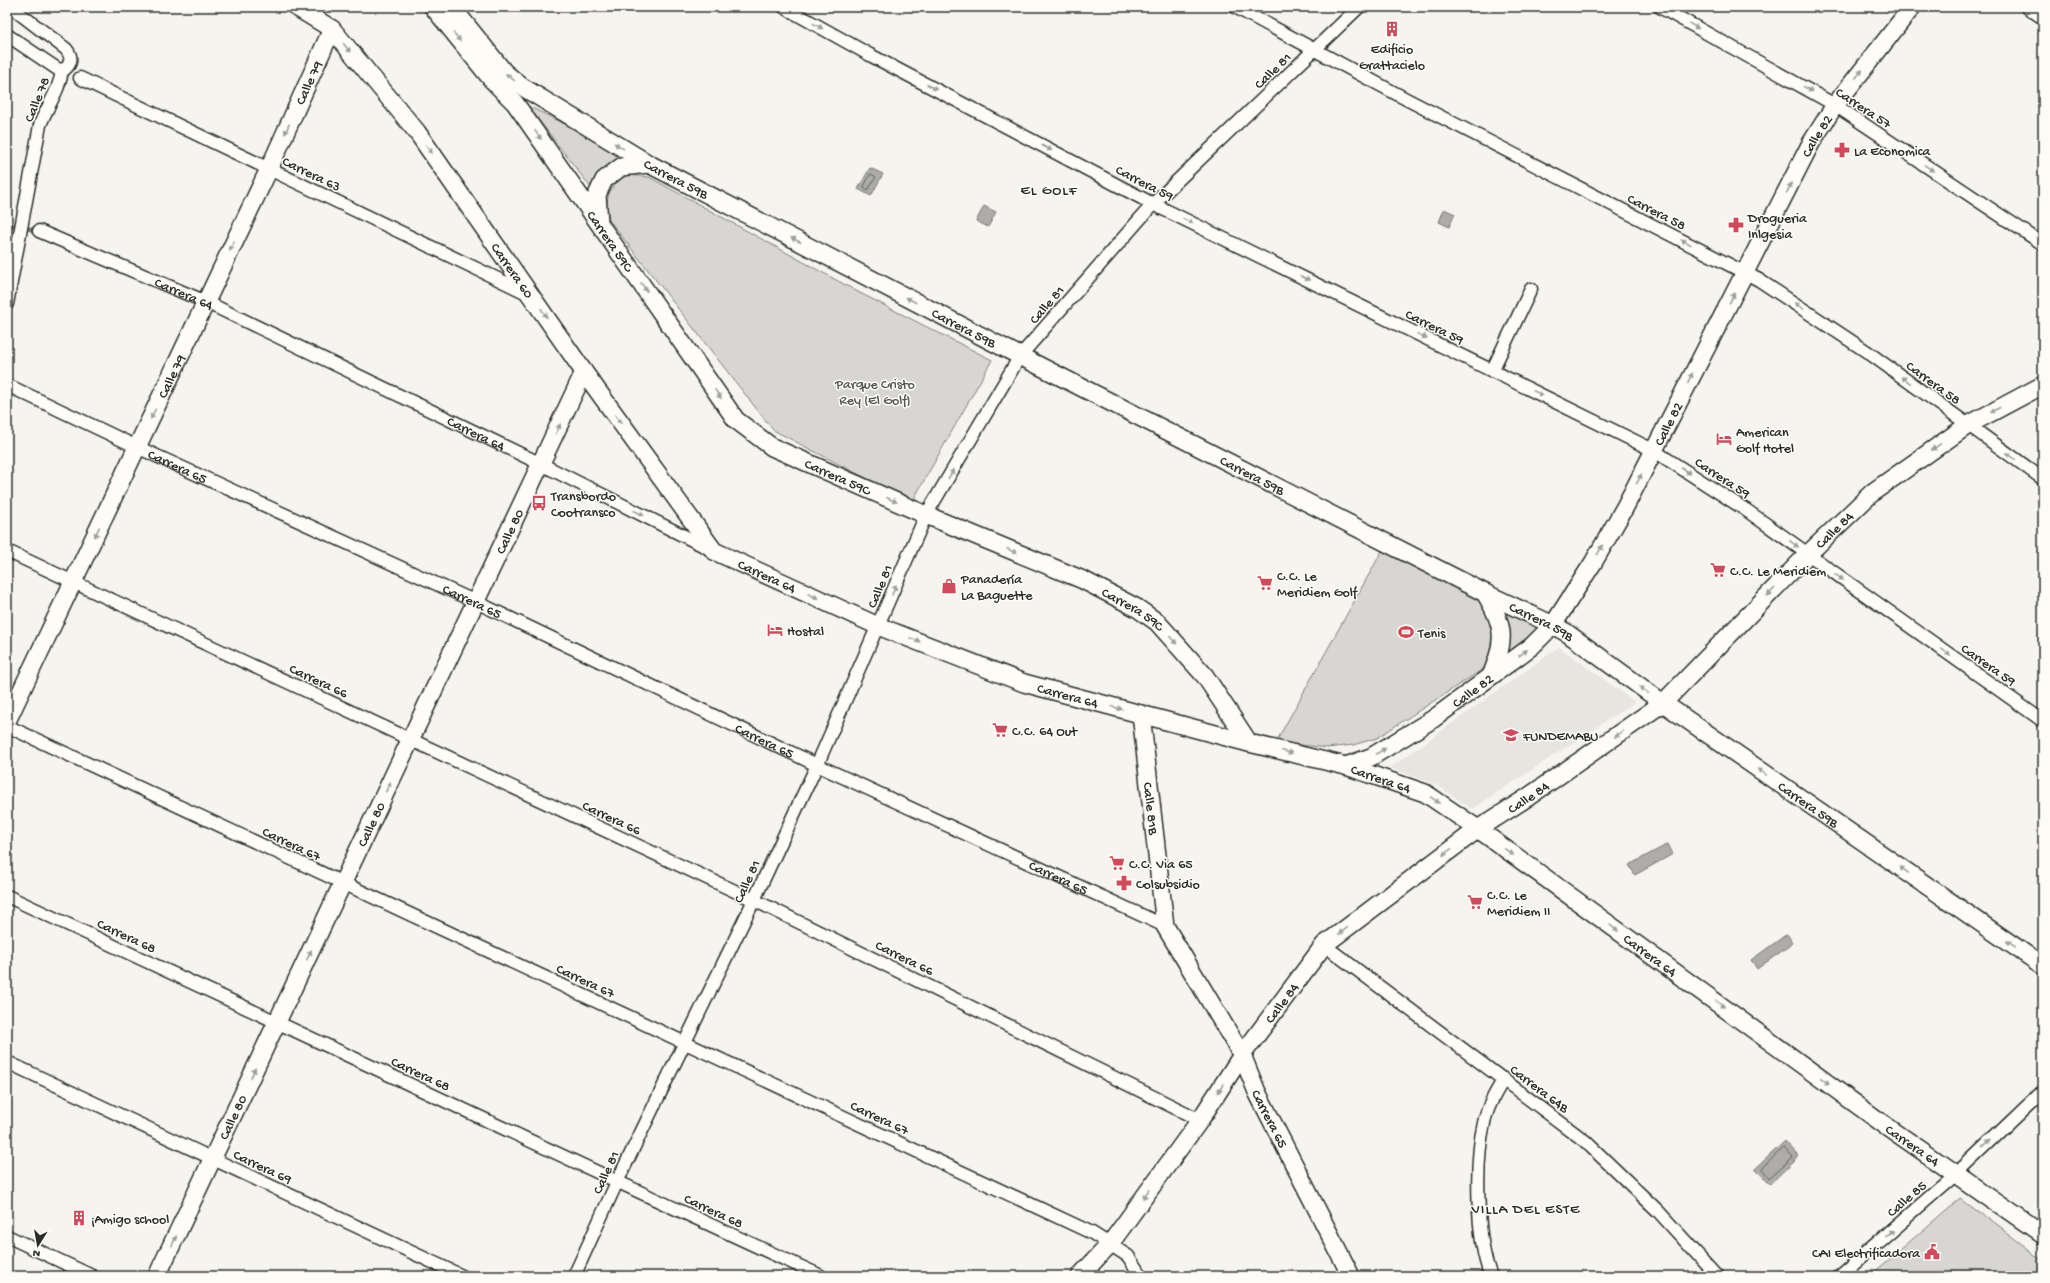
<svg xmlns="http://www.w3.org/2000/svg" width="2050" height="1283" viewBox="0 0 2050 1283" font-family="'Gochi Hand',sans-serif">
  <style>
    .built { fill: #e6e5e0 }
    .green { fill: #d7d6d2; stroke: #81807e }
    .water { fill: #adaca9; stroke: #797877 }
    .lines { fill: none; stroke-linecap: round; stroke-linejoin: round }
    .shore { stroke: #5f5f5d; stroke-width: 1 }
    .stream { stroke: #797877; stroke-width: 4.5 }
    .street-casing { stroke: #2b2b2b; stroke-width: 15 }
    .secondary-casing { stroke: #2b2b2b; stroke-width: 20 }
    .street { stroke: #fdfcf7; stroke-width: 12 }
    .secondary { stroke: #fdfcf7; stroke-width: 17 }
    .oneway { fill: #9e9e9b }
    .labels { text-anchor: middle; stroke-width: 3; stroke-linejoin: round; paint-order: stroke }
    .poi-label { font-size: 14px; fill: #2b2b2b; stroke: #fdfcf7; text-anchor: start }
    .street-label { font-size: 14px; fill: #2b2b2b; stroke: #fdfcf7 }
    .park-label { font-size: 14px; fill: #565655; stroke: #fdfcf7 }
    .neighbourhood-label { font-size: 15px; letter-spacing: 1px; fill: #2b2b2b; stroke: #fdfcf7 }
  </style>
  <rect width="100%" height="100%" fill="#f5f4ef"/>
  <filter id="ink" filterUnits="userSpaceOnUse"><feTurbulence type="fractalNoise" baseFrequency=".025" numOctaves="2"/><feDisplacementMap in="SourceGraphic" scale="8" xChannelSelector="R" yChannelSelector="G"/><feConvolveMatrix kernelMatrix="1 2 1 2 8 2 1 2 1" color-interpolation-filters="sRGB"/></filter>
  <g filter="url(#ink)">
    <path class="built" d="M1559 647 1635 702 1472 809 1437 785 1390 768Z"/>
    <g class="green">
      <path d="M528 106 567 125 629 161 592 189Z"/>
      <path d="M627 175 649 177 858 292 992 360 912 502 773 430 609 220C605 198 607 187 627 175Z"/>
      <path d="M1382 551 1540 628 1503 656 1377 738 1353 745 1327 748 1276 742Z"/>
      <path d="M1960 1198 2043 1260V1276H1870Z"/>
    </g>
    <g class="water">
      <path d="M870 168 883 174 871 196 858 189Z"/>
      <path d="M984 206 996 212 988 227 976 221Z"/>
      <path d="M1444 209 1455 214 1449 227 1439 222Z"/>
      <path d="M1668 844 1673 854 1635 875 1629 865Z"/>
      <path d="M1787 934 1793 943 1757 969 1751 960Z"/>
      <path d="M1785 1141 1799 1156 1770 1184 1755 1169Z"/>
    </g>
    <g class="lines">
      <g class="shore">
        <path d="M871 174 876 177 868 190 864 187Z"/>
        <path d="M1784 1147 1793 1157 1769 1178 1762 1169Z"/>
      </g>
      <path class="stream" d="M7 224 39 231"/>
      <defs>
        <g id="street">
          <path d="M784 7 870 55 1153 204 1653 450 1746 510 2043 721"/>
          <path d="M1235 7 1408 100 1759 280 1869 353 2043 479"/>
          <path d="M1660 7 1835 105 2043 244"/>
          <path d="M2027 7 2043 18"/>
          <path d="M7 35 59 70 65 69C72 63 72 56 66 49L11 7"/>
          <path d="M80 78 529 294"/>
          <path id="s1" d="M39 231 206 302 541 464 712 550"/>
          <path d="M7 304 40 125C47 106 60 90 62 70"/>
          <path d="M1492 371 1531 289"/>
          <path id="s2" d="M7 385 137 447 476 602 817 765 1165 926"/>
          <path d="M7 551 754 900 1200 1120"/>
          <path d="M7 726 1092 1233 1128 1256 1141 1276"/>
          <path d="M7 896C279 1022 549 1151 821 1276"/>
          <path d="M1324 945 1585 1141 1658 1211 1717 1276"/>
          <path d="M7 1062 462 1276"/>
          <path d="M7 1236 92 1276"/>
          <path d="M574 1276 617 1182 754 900 817 765 926 515 1020 356 1153 204 1359 7"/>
          <path d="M1491 1276C1476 1241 1475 1160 1484 1123 1487 1107 1495 1093 1504 1079"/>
          <path d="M1839 1276 1955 1175 2043 1091"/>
        </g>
        <g id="secondary">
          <path id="s3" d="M296 7 332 29 417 132 584 372 714 551 878 626 1024 683 1249 743 1346 766 1425 793 1478 829 1882 1123 2043 1235"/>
          <path id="s4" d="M433 7 492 80 515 103 736 420 772 447 926 515 1083 580 1137 608 1157 622 1205 676 1249 743"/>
          <path id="s5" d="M452 7 504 72 521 86 649 164 1020 356 1485 593 1553 625 1567 633 1663 703 2043 966"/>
          <path d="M599 222 597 195 604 180 621 167 649 164"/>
          <path d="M1485 593C1505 626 1506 640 1491 676"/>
          <path id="s6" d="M1141 714 1165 926 1242 1055 1257 1092 1351 1276"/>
          <path id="s7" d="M7 721 269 169 332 29"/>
          <path id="s8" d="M1346 766 1371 757 1433 719 1532 646 1553 625 1593 563 1625 507 1811 143 1835 105 1912 7"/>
          <path id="s9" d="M157 1276 584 372"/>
          <path id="s10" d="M1080 1276 1110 1244 1200 1120 1242 1055 1324 945 1478 829 1528 797 1663 703 1808 554 1873 492 1968 425 2043 385"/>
        </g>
      </defs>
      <use href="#street" class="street-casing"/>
      <use href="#secondary" class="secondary-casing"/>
      <use href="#street" class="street"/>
      <use href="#secondary" class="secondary"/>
    </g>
    <defs><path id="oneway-solid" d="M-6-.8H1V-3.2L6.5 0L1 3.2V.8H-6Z"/></defs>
    <g class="oneway">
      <use href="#oneway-solid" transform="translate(818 26) rotate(29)"/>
      <use href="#oneway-solid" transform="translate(1694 26) rotate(29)"/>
      <use href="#oneway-solid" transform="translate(457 37) rotate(52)"/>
      <use href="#oneway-solid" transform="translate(347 48) rotate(51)"/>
      <use href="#oneway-solid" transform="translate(1859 74) rotate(-52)"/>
      <use href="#oneway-solid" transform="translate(510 77) rotate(-141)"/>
      <use href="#oneway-solid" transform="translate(932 87) rotate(28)"/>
      <use href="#oneway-solid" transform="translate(1808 89) rotate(29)"/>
      <use href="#oneway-solid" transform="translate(287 129) rotate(114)"/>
      <use href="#oneway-solid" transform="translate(538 135) rotate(55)"/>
      <use href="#oneway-solid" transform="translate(619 146) rotate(-148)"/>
      <use href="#oneway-solid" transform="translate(1047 148) rotate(28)"/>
      <use href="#oneway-solid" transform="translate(429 149) rotate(55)"/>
      <use href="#oneway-solid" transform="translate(1929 168) rotate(34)"/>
      <use href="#oneway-solid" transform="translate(1789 188) rotate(-64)"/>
      <use href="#oneway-solid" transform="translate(1188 221) rotate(26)"/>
      <use href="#oneway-solid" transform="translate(796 240) rotate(-153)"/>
      <use href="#oneway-solid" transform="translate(1686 242) rotate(-153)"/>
      <use href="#oneway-solid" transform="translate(232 246) rotate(115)"/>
      <use href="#oneway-solid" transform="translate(1305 278) rotate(26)"/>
      <use href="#oneway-solid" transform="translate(644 287) rotate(55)"/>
      <use href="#oneway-solid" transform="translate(1732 298) rotate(-62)"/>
      <use href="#oneway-solid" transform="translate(911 300) rotate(-153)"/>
      <use href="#oneway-solid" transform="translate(1799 306) rotate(-146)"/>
      <use href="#oneway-solid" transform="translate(544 313) rotate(56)"/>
      <use href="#oneway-solid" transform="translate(1422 336) rotate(26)"/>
      <use href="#oneway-solid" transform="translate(1690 378) rotate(-63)"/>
      <use href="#oneway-solid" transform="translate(1906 380) rotate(-144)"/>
      <use href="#oneway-solid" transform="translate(1538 393) rotate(26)"/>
      <use href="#oneway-solid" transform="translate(718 394) rotate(55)"/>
      <use href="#oneway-solid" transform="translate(1995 410) rotate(152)"/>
      <use href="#oneway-solid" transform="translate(153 414) rotate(115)"/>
      <use href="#oneway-solid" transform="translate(618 419) rotate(54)"/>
      <use href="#oneway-solid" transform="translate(558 429) rotate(-65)"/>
      <use href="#oneway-solid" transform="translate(1936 447) rotate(145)"/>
      <use href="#oneway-solid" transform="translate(2011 456) rotate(-144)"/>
      <use href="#oneway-solid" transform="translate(1686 471) rotate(33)"/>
      <use href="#oneway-solid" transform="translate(951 474) rotate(-59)"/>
      <use href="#oneway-solid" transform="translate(1639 479) rotate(-63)"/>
      <use href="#oneway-solid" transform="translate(892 500) rotate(24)"/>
      <use href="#oneway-solid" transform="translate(639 513) rotate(27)"/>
      <use href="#oneway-solid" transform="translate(97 532) rotate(115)"/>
      <use href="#oneway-solid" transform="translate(1794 544) rotate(36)"/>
      <use href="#oneway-solid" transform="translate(1600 550) rotate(-60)"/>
      <use href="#oneway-solid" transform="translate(1012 551) rotate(24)"/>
      <use href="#oneway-solid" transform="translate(1839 577) rotate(35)"/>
      <use href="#oneway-solid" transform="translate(894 590) rotate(-67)"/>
      <use href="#oneway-solid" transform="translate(1771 592) rotate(134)"/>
      <use href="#oneway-solid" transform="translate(813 596) rotate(25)"/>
      <use href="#oneway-solid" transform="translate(915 640) rotate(21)"/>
      <use href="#oneway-solid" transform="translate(1173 640) rotate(48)"/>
      <use href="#oneway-solid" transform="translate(1946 652) rotate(35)"/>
      <use href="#oneway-solid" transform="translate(1523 653) rotate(-38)"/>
      <use href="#oneway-solid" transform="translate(1644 690) rotate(-144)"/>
      <use href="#oneway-solid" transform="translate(1117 708) rotate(15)"/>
      <use href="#oneway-solid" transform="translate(1619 734) rotate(145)"/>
      <use href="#oneway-solid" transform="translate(1381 751) rotate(-31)"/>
      <use href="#oneway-solid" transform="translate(1287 752) rotate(14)"/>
      <use href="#oneway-solid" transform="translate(1762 772) rotate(-145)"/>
      <use href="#oneway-solid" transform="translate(388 787) rotate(-65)"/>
      <use href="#oneway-solid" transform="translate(1435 800) rotate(34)"/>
      <use href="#oneway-solid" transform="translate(1447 852) rotate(143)"/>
      <use href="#oneway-solid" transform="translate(1509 852) rotate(36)"/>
      <use href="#oneway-solid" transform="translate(1904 870) rotate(-145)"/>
      <use href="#oneway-solid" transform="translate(1614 928) rotate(36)"/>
      <use href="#oneway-solid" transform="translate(1343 931) rotate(143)"/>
      <use href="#oneway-solid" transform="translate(2011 944) rotate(-145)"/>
      <use href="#oneway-solid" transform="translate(309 955) rotate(-65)"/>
      <use href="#oneway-solid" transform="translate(1720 1004) rotate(36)"/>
      <use href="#oneway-solid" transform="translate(253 1073) rotate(-65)"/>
      <use href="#oneway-solid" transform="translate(1825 1081) rotate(36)"/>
      <use href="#oneway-solid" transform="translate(1221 1088) rotate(123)"/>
      <use href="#oneway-solid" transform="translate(1986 1145) rotate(-43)"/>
      <use href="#oneway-solid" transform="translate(1146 1194) rotate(126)"/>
      <use href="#oneway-solid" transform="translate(1890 1232) rotate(-41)"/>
      <use href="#oneway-solid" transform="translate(174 1241) rotate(-65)"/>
    </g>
  </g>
  <defs>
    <symbol id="building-bare" viewBox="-9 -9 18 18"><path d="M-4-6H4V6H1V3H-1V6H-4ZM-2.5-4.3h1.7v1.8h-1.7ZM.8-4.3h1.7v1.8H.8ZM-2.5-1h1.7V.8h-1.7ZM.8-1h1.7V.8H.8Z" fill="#d1495b" stroke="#fdfcf7" stroke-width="2.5" paint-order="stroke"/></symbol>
    <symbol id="pharmacy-bare" viewBox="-9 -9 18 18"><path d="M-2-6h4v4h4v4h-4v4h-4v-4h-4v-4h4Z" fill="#d1495b" stroke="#fdfcf7" stroke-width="2.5" paint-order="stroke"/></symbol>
    <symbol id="hotel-bare" viewBox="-9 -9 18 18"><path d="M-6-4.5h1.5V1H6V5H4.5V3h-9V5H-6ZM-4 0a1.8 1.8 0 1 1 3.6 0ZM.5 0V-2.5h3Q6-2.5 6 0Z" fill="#d1495b" stroke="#fdfcf7" stroke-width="2.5" paint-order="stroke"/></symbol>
    <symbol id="bus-bare" viewBox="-9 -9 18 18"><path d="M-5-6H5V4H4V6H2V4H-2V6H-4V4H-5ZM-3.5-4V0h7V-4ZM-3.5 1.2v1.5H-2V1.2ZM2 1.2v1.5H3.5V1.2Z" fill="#d1495b" stroke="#fdfcf7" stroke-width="2.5" paint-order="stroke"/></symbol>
    <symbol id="supermarket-bare" viewBox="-9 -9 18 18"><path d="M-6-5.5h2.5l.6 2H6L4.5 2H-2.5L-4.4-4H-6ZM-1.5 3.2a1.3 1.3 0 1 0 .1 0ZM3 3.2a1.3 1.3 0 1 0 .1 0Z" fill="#d1495b" stroke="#fdfcf7" stroke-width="2.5" paint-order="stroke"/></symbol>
    <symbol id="shop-bare" viewBox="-9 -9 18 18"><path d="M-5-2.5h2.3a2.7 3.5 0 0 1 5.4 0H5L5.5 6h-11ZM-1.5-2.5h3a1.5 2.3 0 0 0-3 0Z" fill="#d1495b" stroke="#fdfcf7" stroke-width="2.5" paint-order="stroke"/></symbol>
    <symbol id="stadium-bare" viewBox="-9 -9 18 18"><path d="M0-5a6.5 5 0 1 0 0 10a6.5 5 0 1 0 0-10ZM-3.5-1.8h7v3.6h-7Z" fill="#d1495b" stroke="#fdfcf7" stroke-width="2.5" paint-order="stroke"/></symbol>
    <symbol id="school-bare" viewBox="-9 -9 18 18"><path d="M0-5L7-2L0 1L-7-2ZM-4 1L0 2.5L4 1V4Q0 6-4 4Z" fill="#d1495b" stroke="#fdfcf7" stroke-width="2.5" paint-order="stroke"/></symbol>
    <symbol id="civic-bare" viewBox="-9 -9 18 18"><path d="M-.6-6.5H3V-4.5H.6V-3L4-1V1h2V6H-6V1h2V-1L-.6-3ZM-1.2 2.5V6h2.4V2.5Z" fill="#d1495b" stroke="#fdfcf7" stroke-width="2.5" paint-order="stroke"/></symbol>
  </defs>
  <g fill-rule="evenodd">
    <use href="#building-bare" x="1381" y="18" width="22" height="22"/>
    <use href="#pharmacy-bare" x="1831" y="139" width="22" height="22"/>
    <use href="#pharmacy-bare" x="1725" y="214" width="22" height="22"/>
    <use href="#hotel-bare" x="1713" y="428" width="22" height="22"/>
    <use href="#bus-bare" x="528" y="492" width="22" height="22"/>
    <use href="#supermarket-bare" x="1707" y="559" width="22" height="22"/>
    <use href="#supermarket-bare" x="1254" y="572" width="22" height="22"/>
    <use href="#shop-bare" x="938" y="575" width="22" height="22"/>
    <use href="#hotel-bare" x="764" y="619" width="22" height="22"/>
    <use href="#stadium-bare" x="1395" y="621" width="22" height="22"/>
    <use href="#supermarket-bare" x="989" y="719" width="22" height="22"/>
    <use href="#school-bare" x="1500" y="724" width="22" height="22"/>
    <use href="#supermarket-bare" x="1106" y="852" width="22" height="22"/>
    <use href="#pharmacy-bare" x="1113" y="872" width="22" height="22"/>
    <use href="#supermarket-bare" x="1464" y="891" width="22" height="22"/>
    <use href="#building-bare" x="68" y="1207" width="22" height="22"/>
    <use href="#civic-bare" x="1921" y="1241" width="22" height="22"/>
  </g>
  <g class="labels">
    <g class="poi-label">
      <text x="1392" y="53" text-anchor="middle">Edificio<tspan x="1392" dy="16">Grattacielo</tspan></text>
      <text x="1854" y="155">La Economica</text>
      <text x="1748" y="222">Drogueria<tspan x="1748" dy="16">Inlgesia</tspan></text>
      <text x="1736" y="436">American<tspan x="1736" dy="16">Golf Hotel</tspan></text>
      <text x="551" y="500">Transbordo<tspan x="551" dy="16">Cootransco</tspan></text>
      <text x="1730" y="575">C.C. Le Meridiem</text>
      <text x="1277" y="580">C.C. Le<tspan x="1277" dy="16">Meridiem Golf</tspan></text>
      <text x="961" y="583">Panadería<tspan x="961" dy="16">La Baguette</tspan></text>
      <text x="787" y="635">Hostal</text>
      <text x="1418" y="637">Tenis</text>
      <text x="1012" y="735">C.C. 64 Out</text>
      <text x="1523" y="740">FUNDEMABU</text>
      <text x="1129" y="868">C.C. Via 65</text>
      <text x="1136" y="888">Colsubsidio</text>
      <text x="1487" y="899">C.C. Le<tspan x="1487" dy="16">Meridiem II</tspan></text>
      <text x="91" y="1223">¡Amigo school</text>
      <text x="1920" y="1257" text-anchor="end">CAI Electrificadora</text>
    </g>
    <g class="street-label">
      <text transform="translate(1272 70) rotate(-44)" y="5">Calle 81</text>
      <text dy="5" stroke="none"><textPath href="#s7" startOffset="706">Calle 79</textPath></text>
      <text transform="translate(36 99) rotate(-68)" y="5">Calle 78</text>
      <text transform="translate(1864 107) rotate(33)" y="5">Carrera 57</text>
      <text dy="5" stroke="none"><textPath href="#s8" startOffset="808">Calle 82</textPath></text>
      <text transform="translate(312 173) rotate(26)" y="5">Carrera 63</text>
      <text dy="5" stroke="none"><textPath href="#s5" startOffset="286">Carrera 59B</textPath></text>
      <text transform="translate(1145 182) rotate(27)" y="5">Carrera 59</text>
      <text transform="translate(1657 211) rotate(27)" y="5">Carrera 58</text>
      <text dy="5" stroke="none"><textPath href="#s4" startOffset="294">Carrera 59C</textPath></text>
      <text dy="5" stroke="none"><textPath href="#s3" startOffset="344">Carrera 60</textPath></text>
      <text dy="5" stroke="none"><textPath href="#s1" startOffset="158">Carrera 64</textPath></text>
      <text transform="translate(1046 304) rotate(-49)" y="5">Calle 81</text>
      <text transform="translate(1435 326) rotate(26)" y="5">Carrera 59</text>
      <text dy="5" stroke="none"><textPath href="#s5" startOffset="610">Carrera 59B</textPath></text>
      <text dy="5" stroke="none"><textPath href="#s7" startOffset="382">Calle 79</textPath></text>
      <text transform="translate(1934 382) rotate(36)" y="5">Carrera 58</text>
      <text dy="5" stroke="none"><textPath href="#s8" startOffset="484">Calle 82</textPath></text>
      <text dy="5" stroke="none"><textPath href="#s1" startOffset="482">Carrera 64</textPath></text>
      <text dy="5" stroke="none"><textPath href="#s2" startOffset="189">Carrera 65</textPath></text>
      <text dy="5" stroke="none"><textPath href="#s5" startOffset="934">Carrera 59B</textPath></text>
      <text dy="5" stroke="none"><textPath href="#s4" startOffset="630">Carrera 59C</textPath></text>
      <text transform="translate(1723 477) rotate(33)" y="5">Carrera 59</text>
      <text dy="5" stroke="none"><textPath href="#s10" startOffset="1072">Calle 84</textPath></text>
      <text dy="5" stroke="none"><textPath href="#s9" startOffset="824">Calle 80</textPath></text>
      <text dy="5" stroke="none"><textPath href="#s3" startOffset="748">Carrera 64</textPath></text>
      <text transform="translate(879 586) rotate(-67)" y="5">Calle 81</text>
      <text dy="5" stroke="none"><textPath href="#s2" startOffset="513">Carrera 65</textPath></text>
      <text dy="5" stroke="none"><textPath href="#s4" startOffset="954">Carrera 59C</textPath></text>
      <text dy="5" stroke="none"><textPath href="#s5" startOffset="1258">Carrera 59B</textPath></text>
      <text transform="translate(1989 664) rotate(35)" y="5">Carrera 59</text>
      <text transform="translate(319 680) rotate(25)" y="5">Carrera 66</text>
      <text dy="5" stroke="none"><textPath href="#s8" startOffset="148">Calle 82</textPath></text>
      <text dy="5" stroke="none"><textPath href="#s3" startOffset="1072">Carrera 64</textPath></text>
      <text dy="5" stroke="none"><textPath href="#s2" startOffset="837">Carrera 65</textPath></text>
      <text dy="5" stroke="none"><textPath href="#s3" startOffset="1396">Carrera 64</textPath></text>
      <text dy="5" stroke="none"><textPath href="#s10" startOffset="664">Calle 84</textPath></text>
      <text dy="5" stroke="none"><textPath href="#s5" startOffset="1582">Carrera 59B</textPath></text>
      <text dy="5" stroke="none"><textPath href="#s6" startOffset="95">Calle 81B</textPath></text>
      <text transform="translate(612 817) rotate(25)" y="5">Carrera 66</text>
      <text dy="5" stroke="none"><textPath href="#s9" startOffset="500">Calle 80</textPath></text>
      <text transform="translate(292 843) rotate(25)" y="5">Carrera 67</text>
      <text dy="5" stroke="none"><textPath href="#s2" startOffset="1161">Carrera 65</textPath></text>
      <text transform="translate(746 881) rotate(-65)" y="5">Calle 81</text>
      <text transform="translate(127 935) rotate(25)" y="5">Carrera 68</text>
      <text dy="5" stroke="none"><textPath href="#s3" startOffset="1720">Carrera 64</textPath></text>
      <text transform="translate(905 957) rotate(26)" y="5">Carrera 66</text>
      <text transform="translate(586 980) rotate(25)" y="5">Carrera 67</text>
      <text dy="5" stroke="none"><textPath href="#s10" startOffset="340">Calle 84</textPath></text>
      <text transform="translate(421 1073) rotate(25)" y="5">Carrera 68</text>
      <text transform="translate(1540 1088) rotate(37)" y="5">Carrera 64B</text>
      <text dy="5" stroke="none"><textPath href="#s9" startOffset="176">Calle 80</textPath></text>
      <text transform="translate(880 1117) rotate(25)" y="5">Carrera 67</text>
      <text dy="5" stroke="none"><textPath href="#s6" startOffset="433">Carrera 65</textPath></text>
      <text dy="5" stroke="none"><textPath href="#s3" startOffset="2044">Carrera 64</textPath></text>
      <text transform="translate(263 1166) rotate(25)" y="5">Carrera 69</text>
      <text transform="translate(605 1172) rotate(-65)" y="5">Calle 81</text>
      <text transform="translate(1906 1198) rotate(-41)" y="5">Calle 85</text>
      <text transform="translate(714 1210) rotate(25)" y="5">Carrera 68</text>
    </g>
    <g class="park-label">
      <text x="875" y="388">Parque Cristo<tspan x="875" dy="16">Rey (El Golf)</tspan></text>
    </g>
    <g class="neighbourhood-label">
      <text x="1049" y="194">EL GOLF</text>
      <text x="1526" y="1213">VILLA DEL ESTE</text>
    </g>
  </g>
  <rect width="2050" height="1283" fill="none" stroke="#fdfcf7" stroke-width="24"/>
  <rect x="12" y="12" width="2026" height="1259" fill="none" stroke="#2b2b2b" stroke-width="1.5" filter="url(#ink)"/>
  <g transform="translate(38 1245) rotate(191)" stroke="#fdfcf7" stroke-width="3" paint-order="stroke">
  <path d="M0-3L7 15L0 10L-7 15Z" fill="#2b2b2b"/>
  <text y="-6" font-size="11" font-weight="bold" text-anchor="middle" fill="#2b2b2b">N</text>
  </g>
</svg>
